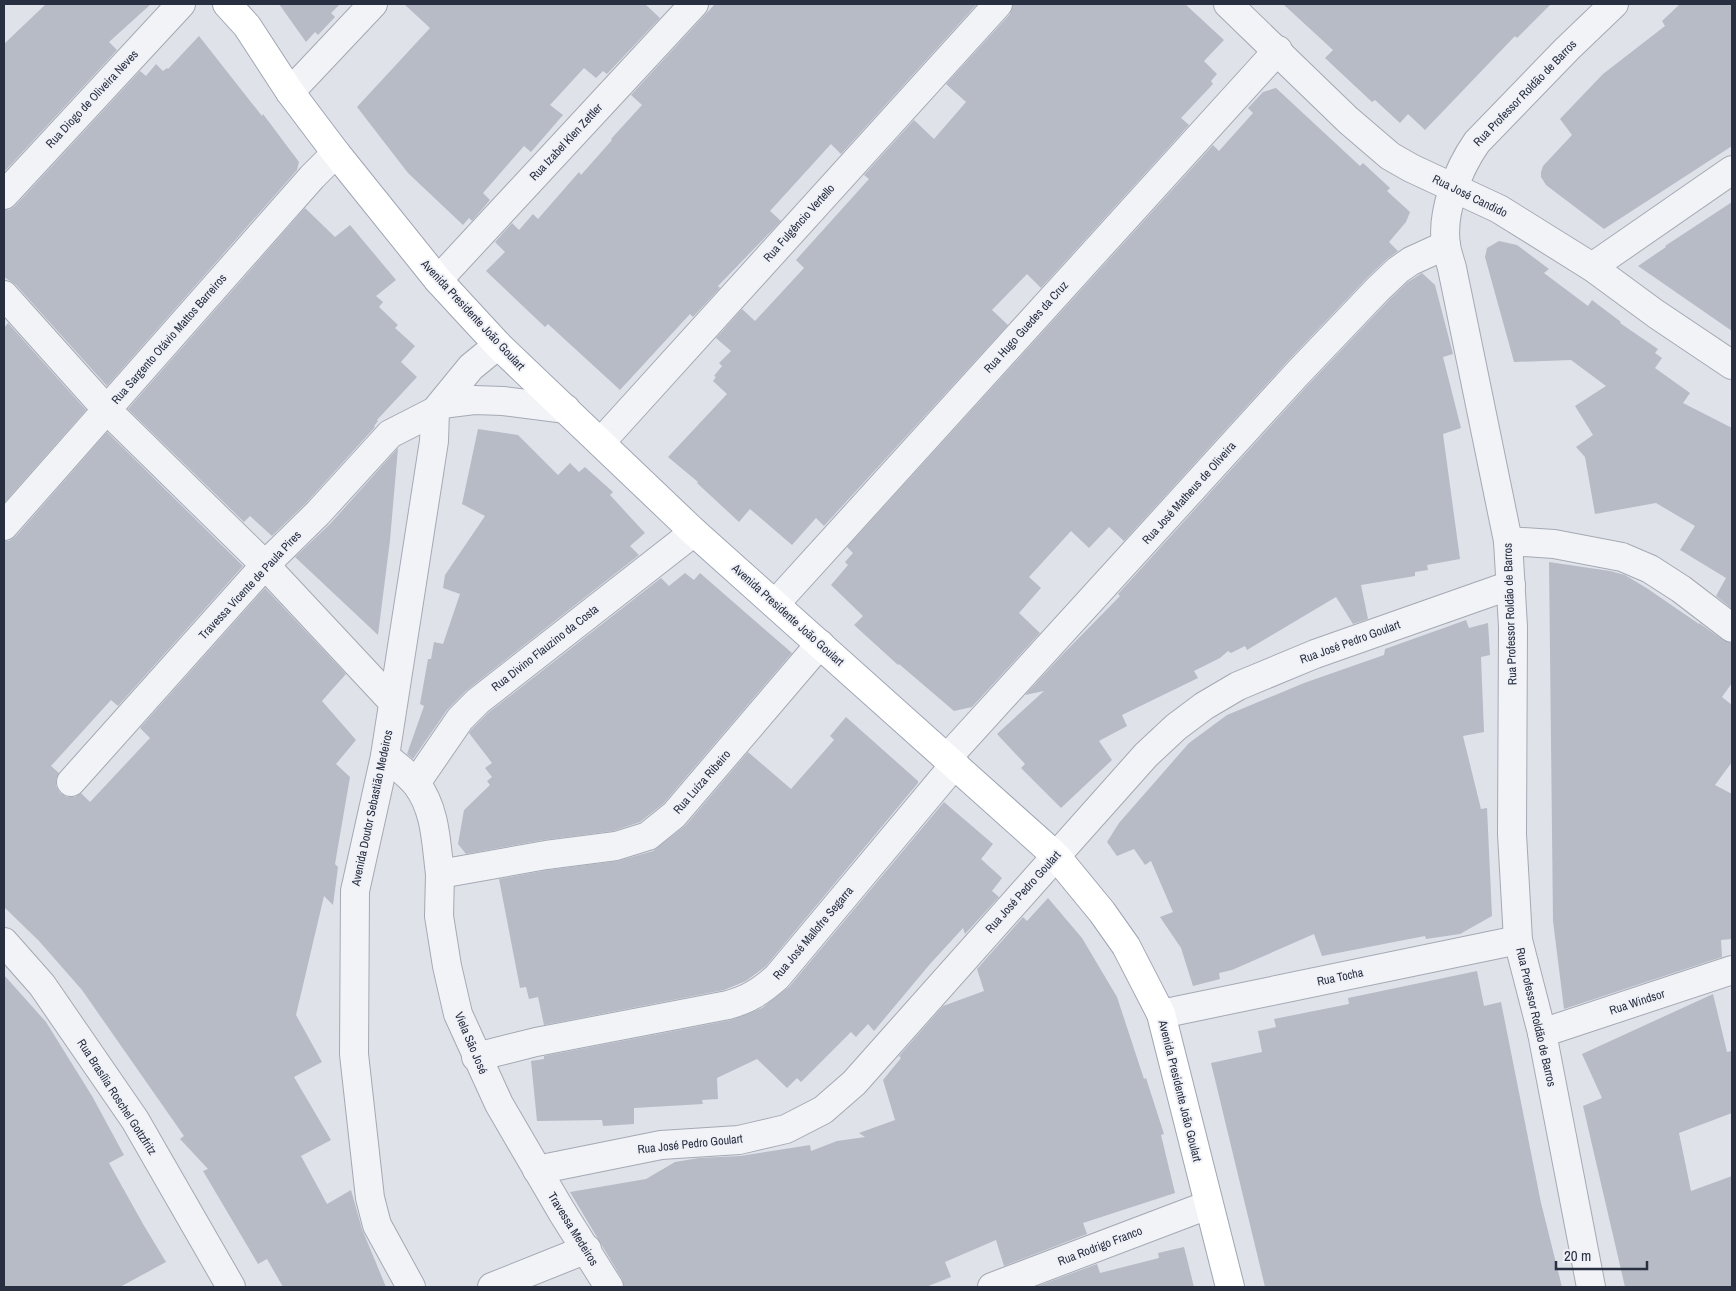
<svg xmlns="http://www.w3.org/2000/svg" width="1736" height="1291" viewBox="0 0 1736 1291" font-family="'Archivo Narrow',sans-serif">
  <style>
    .building { fill: #b6bbc6 }
    .lines { fill: none; stroke-linecap: round; stroke-linejoin: round }
    .minor-casing { stroke: #a4a9b3; stroke-width: 30 }
    .major-casing { stroke: #9ea6b5; stroke-width: 30 }
    .minor { stroke: #f2f3f7; stroke-width: 28 }
    .major { stroke: #fff; stroke-width: 28 }
    .labels { text-anchor: middle; stroke-width: 4; stroke-linejoin: round; paint-order: stroke }
    .street-label { font-size: 12px; fill: #272f41; stroke: #eff1f6 }
  </style>
  <rect width="100%" height="100%" fill="#dfe2e9"/>
  <g class="building">
    <path d="M46 4H151L109 42 117 50 4 172V44Z"/>
    <path d="M279 4H340L331 13 335 17 318 35 315 32 306 42Z"/>
    <path d="M404 4H645L660 18 607 74 603 71 596 78 584 68 550 105 563 115 531 152 524 146 483 193 490 200 472 221 469 218 463 225 408 173 357 107 430 28Z"/>
    <path d="M715 4H977L841 154 831 144 770 211 781 221 718 286 720 288 693 317 690 314 620 390 548 324 545 327 486 271 505 252 495 242 512 223 519 230 533 214 538 219 579 172 581 175 612 140 611 139 642 105 631 95Z"/>
    <path d="M1013 4H1185L1224 40 1204 61 1217 74 1211 81 1213 84 1181 118 1189 125 1041 288 1027 274 992 310 1008 325 824 526 816 518 792 545 750 509 739 522 697 483 698 482 668 457 727 394 713 381 716 377 714 376 722 366 719 363 731 351 716 338 742 309 755 321 804 268 796 260 869 179 864 175 914 120 934 139 966 102 946 84 1010 14Z"/>
    <path d="M1283 4H1551L1517 38 1515 36 1425 130 1408 114 1400 123 1375 100 1372 102 1325 58 1333 50Z"/>
    <path d="M1680 4H1732V146L1604 229 1546 185 1541 177V172L1543 166 1572 135 1560 119 1603 74 1665 26 1662 21Z"/>
    <path d="M199 36 262 116 263 114 299 162 297 170 107 386 16 285 4 277V210H9L15 206 140 71 146 76 156 64 163 71 167 68 168 69Z"/>
    <path d="M1276 88 1360 166 1363 163 1390 188 1387 191 1410 212 1406 222 1389 242 1398 251 1387 259 1367 278 1285 364 1124 541 1109 527 1089 548 1071 531 1029 577 1041 588 1019 613 1040 633 972 707 954 711 899 664 898 665 854 625 863 616 831 585 848 565 845 562 853 553 847 547 1213 145 1219 151 1253 113 1248 108 1263 92Z"/>
    <path d="M1732 202V331L1638 266 1666 247 1665 246Z"/>
    <path d="M305 208 335 237 350 225 396 280 376 296 383 302 379 307 398 325 395 328 415 346 401 362 417 377 377 420 378 421 374 426 375 427 307 502 272 536 250 516 244 522 128 409Z"/>
    <path d="M1499 241 1517 245 1549 269 1544 273 1588 306 1592 300 1621 322 1620 323 1658 349 1655 353 1662 358 1655 368 1690 393 1683 403 1732 428V609L1716 596 1726 578 1680 550 1695 526 1656 503 1595 514 1585 457 1576 447 1593 435 1575 406 1606 386 1571 360 1514 362 1485 257 1487 248Z"/>
    <path d="M1422 273 1435 285 1453 354 1443 357 1461 428 1443 434 1460 559 1427 565 1428 570 1415 572V576L1361 585 1368 619 1353 624 1336 597 1247 650 1245 646 1231 653 1228 651 1220 658 1194 671 1198 678 1122 715 1127 726 1099 741 1112 760 1061 808 1021 768 1025 764 997 734 1044 691 1025 695 1063 654 1120 596 1118 594 1307 386 1389 300 1408 282Z"/>
    <path d="M8 323 86 410 4 503V328Z"/>
    <path d="M478 429 518 435 558 475 570 463 579 472 585 467 613 492 610 495 645 533 630 546 639 555 467 690 447 710 413 759 407 754 424 706 420 704 428 659H431L434 642 443 644 460 594 443 588 445 575 485 516 462 504Z"/>
    <path d="M107 432 243 566 118 706 111 700 51 766 59 773 56 779V786L60 793 67 797H75L81 793 90 802 150 738 140 728 265 588 346 674 322 701 356 740 336 764 350 777 335 864 338 867 333 905 324 896 296 1015 322 1062 294 1077 331 1140 301 1156 327 1204 351 1190 362 1229 386 1287H283L267 1259 258 1264 203 1171 208 1169 180 1139 184 1136 82 990 39 941 4 907V541H9L16 536Z"/>
    <path d="M398 448 390 540 378 635 295 557 330 524Z"/>
    <path d="M1549 562 1610 571 1625 575 1648 589 1699 624V623L1723 640 1732 643V683L1722 697 1732 705V762L1715 785 1732 794V939L1721 940 1722 957 1564 1009 1553 921Z"/>
    <path d="M685 573 694 580 700 573 792 653 663 804 640 822 613 831 543 840 466 854 458 844 464 810 490 785 487 781 492 777 485 768 492 763 469 733 472 729 488 713 661 578 669 586Z"/>
    <path d="M1466 620 1469 628 1488 623 1490 655 1481 657 1484 732 1463 736 1481 809 1487 808 1492 916 1460 934 1426 939 1425 936 1322 956 1314 934 1232 970 1219 973 1220 979 1193 986 1181 948 1160 917 1173 912 1151 861 1145 865 1134 849 1117 856 1107 842 1119 823 1189 743 1227 715 1304 683 1384 655 1385 649Z"/>
    <path d="M846 717 918 781V783L766 966 746 981 724 990 544 1025 538 997 529 999 526 987 520 988 499 879 548 870 618 861 653 851 686 825 748 752 791 789 834 740 830 736Z"/>
    <path d="M944 802 993 844 981 859 1002 878 992 891 999 897 965 934 963 928 930 964 874 1031 868 1024 856 1037 851 1032 801 1082 797 1078 787 1088 757 1059 717 1078 718 1099 702 1100 703 1104 634 1108V1124L603 1126 602 1120 537 1121 531 1061 544 1059V1056L731 1020 762 1008 789 987Z"/>
    <path d="M1048 898 1082 938 1117 997 1144 1079 1146 1078 1164 1134 1161 1135 1175 1193 1083 1223 1087 1234 1004 1266 996 1240 945 1262 951 1277 926 1287H624L622 1279 570 1192 646 1179 675 1162 699 1158 740 1156 810 1145 811 1151 837 1141 865 1137 859 1133 895 1120 883 1080 901 1058 899 1056 943 1006 984 991 977 969 1023 917 1027 921Z"/>
    <path d="M1477 971 1484 1006 1501 1002 1541 1203 1562 1287H1265L1211 1063 1262 1052 1258 1031 1276 1027 1274 1019 1349 1004 1348 998Z"/>
    <path d="M4 975 46 1022 92 1096 124 1155 109 1163 143 1224 166 1262 120 1287H4Z"/>
    <path d="M1713 994 1727 1052 1732 1051V1113L1679 1133 1691 1191 1732 1176V1287H1625L1583 1106 1602 1098 1582 1054Z"/>
    <path d="M1184 1247 1194 1287H1035L1097 1264 1100 1273 1159 1258 1158 1253Z"/>
  </g>
  <g class="lines">
    <defs>
      <g id="minor">
        <path d="M1228 4 1348 120 1390 156 1411 168 1499 209 1592 267 1656 314 1732 365"/>
        <path d="M290 92 373 4"/>
        <path d="M4 195 181 4"/>
        <path d="M1592 267 1732 170"/>
        <path d="M438 280 694 4"/>
        <path d="M4 295 107 410 265 565 393 702"/>
        <path d="M442 404 474 400 503 401 566 409"/>
        <path d="M601 442 998 4"/>
        <path d="M4 526 312 177 336 153"/>
        <path d="M1508 541 1554 544 1622 557 1650 569 1681 589 1732 628"/>
        <path d="M775 604 1278 50"/>
        <path d="M385 756C395 765 409 774 417 785 436 810 436 844 440 874L546 855 616 846 648 836 674 815 820 644"/>
        <path d="M947 758 1296 375 1378 289 1398 270 1411 261 1446 245"/>
        <path d="M71 782 265 565 318 513 390 434 435 411 471 367 498 345"/>
        <path d="M416 783 460 719 478 701 694 532"/>
        <path d="M440 874 439 916 447 966 458 1014 499 1104 562 1212 609 1287"/>
        <path d="M4 942 42 985 135 1120 231 1287"/>
        <path d="M1161 1014 1518 940"/>
        <path d="M1542 1033 1732 970"/>
        <path d="M476 1057 536 1042 728 1005C749 999 760 992 777 977L955 764"/>
        <path d="M537 1170 661 1145 739 1140 786 1129 823 1110 854 1083 1146 755 1176 727 1204 706 1238 686 1315 654 1511 585"/>
        <path d="M411 1287 377 1225 370 1198 354 1054 355 891 385 756 434 441 435 411"/>
        <path d="M492 1287 587 1249"/>
        <path d="M992 1287 1208 1205"/>
        <path d="M1591 1287 1542 1033 1518 940 1512 834 1513 627 1508 541 1452 268C1450 260 1447 253 1446 245 1441 212 1458 169 1477 142L1567 49 1614 4"/>
      </g>
      <path id="major" d="M227 4 247 26 290 92 336 153 438 280 498 345 694 532 1056 856 1102 912 1126 946 1161 1014 1230 1287"/>
    </defs>
    <use href="#minor" class="minor-casing"/>
    <use href="#major" class="major-casing"/>
    <use href="#minor" class="minor"/>
    <use href="#major" class="major"/>
  </g>
  <g class="labels">
    <g class="street-label">
      <text transform="translate(1525 93) rotate(-46)" y="4">Rua Professor Roldão de Barros</text>
      <text transform="translate(92 99) rotate(-47)" y="4">Rua Diogo de Oliveira Neves</text>
      <text transform="translate(566 142) rotate(-47)" y="4">Rua Izabel Klen Zettler</text>
      <text transform="translate(1470 196) rotate(26)" y="4">Rua José Candido</text>
      <text transform="translate(799 223) rotate(-48)" y="4">Rua Fulgêncio Vertello</text>
      <text transform="translate(473 315) rotate(47)" y="4">Avenida Presidente João Goulart</text>
      <text transform="translate(1026 327) rotate(-48)" y="4">Rua Hugo Guedes da Cruz</text>
      <text transform="translate(169 339) rotate(-49)" y="4">Rua Sargento Otávio Mattos Barreiros</text>
      <text transform="translate(1189 493) rotate(-48)" y="4">Rua José Matheus de Oliveira</text>
      <text transform="translate(250 585) rotate(-47)" y="4">Travessa Vicente de Paula Pires</text>
      <text transform="translate(1510 614) rotate(-92)" y="4">Rua Professor Roldão de Barros</text>
      <text transform="translate(788 615) rotate(42)" y="4">Avenida Presidente João Goulart</text>
      <text transform="translate(1350 642) rotate(-20)" y="4">Rua José Pedro Goulart</text>
      <text transform="translate(545 648) rotate(-38)" y="4">Rua Divino Flauzino da Costa</text>
      <text transform="translate(702 782) rotate(-49)" y="4">Rua Luíza Ribeiro</text>
      <text transform="translate(372 808) rotate(-78)" y="4">Avenida Doutor Sebastião Medeiros</text>
      <text transform="translate(1023 892) rotate(-48)" y="4">Rua José Pedro Goulart</text>
      <text transform="translate(813 933) rotate(-50)" y="4">Rua José Mallofre Segarra</text>
      <text transform="translate(1340 977) rotate(-12)" y="4">Rua Tocha</text>
      <text transform="translate(1637 1002) rotate(-18)" y="4">Rua Windsor</text>
      <text transform="translate(1536 1017) rotate(77)" y="4">Rua Professor Roldão de Barros</text>
      <text transform="translate(471 1043) rotate(67)" y="4">Viela São José</text>
      <text transform="translate(1180 1091) rotate(76)" y="4">Avenida Presidente João Goulart</text>
      <text transform="translate(117 1097) rotate(57)" y="4">Rua Brasília Roschel Gottzfritz</text>
      <text transform="translate(690 1144) rotate(-6)" y="4">Rua José Pedro Goulart</text>
      <text transform="translate(573 1229) rotate(58)" y="4">Travessa Medeiros</text>
      <text transform="translate(1100 1246) rotate(-21)" y="4">Rua Rodrigo Franco</text>
    </g>
  </g>
  <rect width="1736" height="1291" fill="none" stroke="#272f41" stroke-width="10"/>
  <path d="M1556 1261v8h91v-8" fill="none" stroke="#272f41" stroke-width="2.5"/>
  <text x="1564" y="1261" font-size="15" fill="#272f41" stroke="#eff1f6" stroke-width="4" paint-order="stroke">20 m</text>
</svg>
